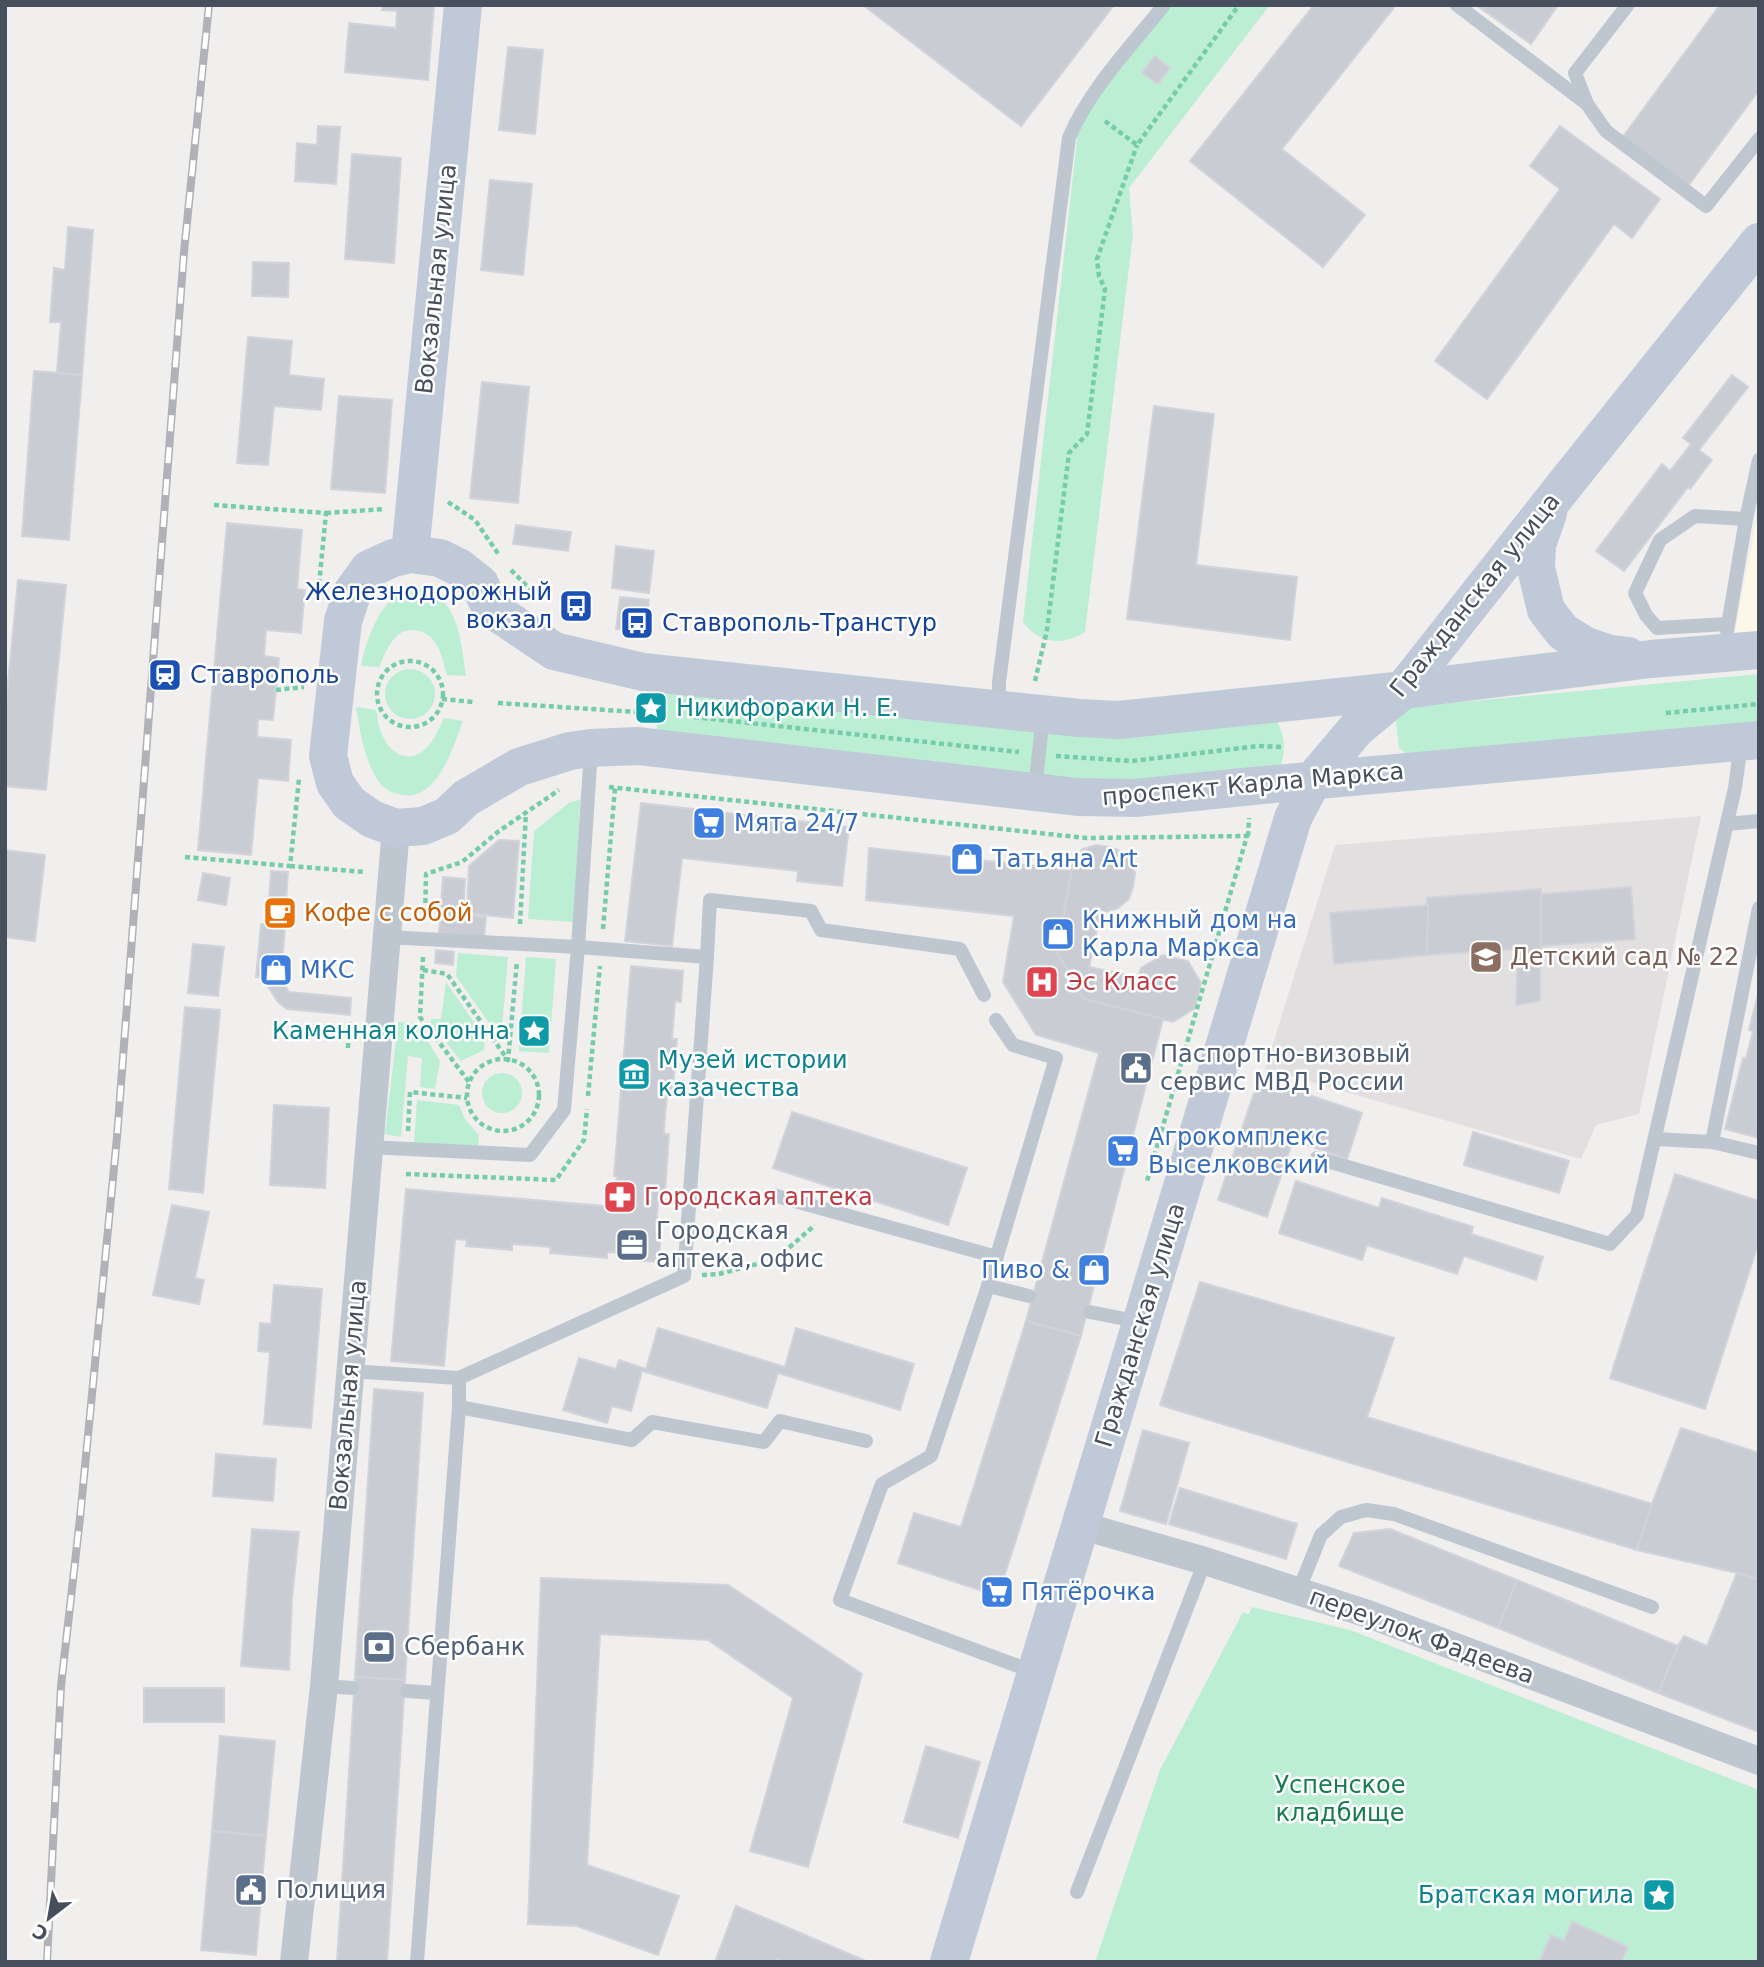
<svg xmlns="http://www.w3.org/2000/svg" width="1764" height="1967" viewBox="0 0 1764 1967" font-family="'DejaVu Sans',sans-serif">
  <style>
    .commercial { fill: #fcf7e7 }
    .education { fill: #e2dfe0 }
    .green { fill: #bceed4 }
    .building { fill: #caccd4; stroke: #d2d3da; stroke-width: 2 }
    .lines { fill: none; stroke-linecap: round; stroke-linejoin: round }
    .path { stroke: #74cca9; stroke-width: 4.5; stroke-dasharray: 5 3.5; stroke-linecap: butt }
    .lane { stroke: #bec7d0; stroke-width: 14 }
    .street { stroke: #bec7d0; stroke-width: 28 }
    .secondary { stroke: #c0c9d7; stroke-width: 38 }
    .rail-casing { stroke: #b0b2b8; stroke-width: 8 }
    .rail { stroke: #fff; stroke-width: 5; stroke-dasharray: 16; stroke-linecap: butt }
    .labels { text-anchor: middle; stroke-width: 5; stroke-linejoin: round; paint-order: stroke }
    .street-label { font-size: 24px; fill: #464f5b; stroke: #fff }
    .transit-label { font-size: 24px; fill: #164399; stroke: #fff; text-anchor: start }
    .culture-label { font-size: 24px; fill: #0d838f; stroke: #fff; text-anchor: start }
    .shop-label { font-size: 24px; fill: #366cbe; stroke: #fff; text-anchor: start }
    .food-label { font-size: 24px; fill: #c56008; stroke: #fff; text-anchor: start }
    .education-label { font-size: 24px; fill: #785e54; stroke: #fff; text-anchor: start }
    .health-label { font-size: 24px; fill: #be3a42; stroke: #fff; text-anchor: start }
    .service-label { font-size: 24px; fill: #4e5e75; stroke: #fff; text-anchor: start }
    .park-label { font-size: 24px; fill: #177c53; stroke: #fff }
  </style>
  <rect width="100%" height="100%" fill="#f1eeee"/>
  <path class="commercial" d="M1759 508V640L1733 642Z"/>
  <path class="education" d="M1701 816 1639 1114 1596 1125 1581 1159 1265 1069 1335 845Z"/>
  <g class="green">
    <path d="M1169 5H1270L1129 188 1133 234 1085 632C1064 646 1038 644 1023 622L1078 131 1090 107Z"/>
    <path d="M414 588C459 593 461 640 466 676L447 675C442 658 439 636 419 631 412 629 405 630 399 634 389 642 384 656 379 667L361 666C366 639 383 591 414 588Z"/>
    <circle cx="410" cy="694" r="25"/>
    <path d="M1759 674V729L1416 760 1399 748 1396 721 1409 707Z"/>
    <path d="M661 686 1276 720C1286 736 1286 752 1279 770L1133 784 656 734Z"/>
    <path d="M356 707 376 710C378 717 378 726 381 732 387 750 406 765 423 751 433 743 439 729 444 718L463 721C453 747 438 800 403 795 389 793 381 787 374 774 363 753 360 730 356 707Z"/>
    <path d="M580 800 574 922 528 919 534 831 570 802Z"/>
    <path d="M458 953 508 957 502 1030H494L456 976Z"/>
    <path d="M526 957 556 959 549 1053 519 1051Z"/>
    <path d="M446 982 485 1038 484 1050 461 1061 431 1023V1019H441Z"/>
    <path d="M398 1022 417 1023 440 1061 435 1089 420 1087 422 1058 408 1056 401 1137 385 1134Z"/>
    <circle cx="502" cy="1093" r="20"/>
    <path d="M417 1100 459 1105 465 1119 479 1135 478 1147 414 1143Z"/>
    <path d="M1252 1607 1350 1630 1759 1790V1962H1095L1160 1770 1243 1612 1249 1614Z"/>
  </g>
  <g class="building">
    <path d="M383 5H434L428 80 345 72 349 23 396 28 397 11 382 10Z"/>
    <path d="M863 5H1114L1021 126Z"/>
    <path d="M1314 5H1396L1282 149 1365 215 1323 267 1190 161Z"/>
    <path d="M1476 5H1558L1531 44Z"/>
    <path d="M1720 5H1759V90L1688 186 1622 138Z"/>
    <path d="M508 47 543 50 535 134 499 130Z"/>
    <path d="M1155 56 1170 68 1158 84 1142 73Z"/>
    <path d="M318 126 340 127 336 184 295 181 297 143 317 145Z"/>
    <path d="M1560 126 1660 199 1632 238 1614 224 1487 399 1435 361 1560 189 1530 166Z"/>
    <path d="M352 154 401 158 394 263 345 259Z"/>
    <path d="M490 180 532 184 523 275 481 270Z"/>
    <path d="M68 227 93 230 82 375 57 373 61 322H50L54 268 65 270Z"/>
    <path d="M253 262 289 263 288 297 252 296Z"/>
    <path d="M248 337 292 341 289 375 324 379 321 410 274 406 268 465 237 463Z"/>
    <path d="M34 371 82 375 69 540 22 536Z"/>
    <path d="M1732 375 1748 387 1699 450 1712 460 1690 489 1688 487 1624 571 1596 551 1662 464 1670 471 1691 444 1683 438Z"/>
    <path d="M482 382 529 387 518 503 470 498Z"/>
    <path d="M339 396 392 400 385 493 331 489Z"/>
    <path d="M1154 406 1214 414 1196 565 1297 577 1290 640 1127 619Z"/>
    <path d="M227 523 302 530 297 589 305 590 301 633 266 630 264 656 279 658 273 720 258 719 257 737 291 740 288 781 258 778 251 855 198 850Z"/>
    <path d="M516 525 571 532 568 551 513 544Z"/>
    <path d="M616 546 654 551 649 593 612 588Z"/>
    <path d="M18 580 66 585 46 790 5 786V714Z"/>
    <path d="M620 597 649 600 645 633 616 629Z"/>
    <path d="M641 803 849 827 842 886 797 881 798 871 682 858 672 946 625 941Z"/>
    <path d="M499 840 519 841 513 918 467 913 469 866Z"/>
    <path d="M1096 845 1110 847 1121 851 1130 862 1135 873 1133 887 1129 899 1118 908 1106 912 1101 911 1089 967 1138 977 1141 968 1163 955 1188 961 1201 983 1195 1008 1173 1022 1084 999 1057 953 1074 858 1083 849Z"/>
    <path d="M869 848 1071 870 1057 953 1084 999 1163 1019 1081 1336 1026 1321 1099 1053 1036 1035 1003 982 1014 916 866 900Z"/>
    <path d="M5 850 45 855 35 941 5 937Z"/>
    <path d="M271 871 288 872 286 901H269Z"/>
    <path d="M203 873 230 878 226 905 198 900Z"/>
    <path d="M443 877 465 879 463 915 486 917 484 937 439 933Z"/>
    <path d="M1631 887 1635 939 1541 946V894Z"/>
    <path d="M1541 889 1540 1001 1516 1005 1518 949 1427 955V898Z"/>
    <path d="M270 902 286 903 285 925 268 924Z"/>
    <path d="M1428 905 1427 955 1334 964 1330 913Z"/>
    <path d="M261 924 285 926 281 979 256 977Z"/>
    <path d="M193 944 224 947 218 996 188 993Z"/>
    <path d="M436 950 454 952 453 965 435 963Z"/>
    <path d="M631 966 683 971 681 1002 675 1001 672 1039H677L672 1097 667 1096 665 1114 664 1134H669L665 1191 659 1190 656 1230H661L659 1262 631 1260 632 1254 607 1252V1258L550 1253 551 1247 512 1244V1250L466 1246 467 1240 455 1239 444 1366 391 1361 406 1189 604 1206V1209L618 1176H614Z"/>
    <path d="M281 979 289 992 351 998 350 1015 287 1009 278 1002 267 985Z"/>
    <path d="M1759 990V1138L1725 1129 1743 1058 1746 1059 1753 1031 1749 1030Z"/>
    <path d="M185 1007 220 1010 203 1193 169 1189Z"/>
    <path d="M1259 1078 1362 1113 1347 1159 1293 1140 1267 1217 1218 1200Z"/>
    <path d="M274 1105 329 1108 325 1188 270 1185Z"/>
    <path d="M792 1112 967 1168 948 1225 773 1168Z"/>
    <path d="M1473 1132 1569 1161 1559 1193 1464 1165Z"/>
    <path d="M1675 1174 1759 1201V1241L1705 1409 1610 1378Z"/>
    <path d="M1296 1181 1379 1208 1382 1198 1473 1227 1471 1234 1543 1257 1536 1280 1464 1256 1457 1274 1367 1245 1362 1260 1279 1233Z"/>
    <path d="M172 1205 209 1212 195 1278 204 1280 199 1304 153 1295Z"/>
    <path d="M1200 1282 1394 1338 1367 1417 1652 1504 1637 1550 1160 1405Z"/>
    <path d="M274 1285 322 1289 311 1428 264 1424 270 1352 258 1351 260 1323 271 1324Z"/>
    <path d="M1026 1321 1081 1336 998 1596 898 1563 914 1513 961 1527Z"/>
    <path d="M658 1328 785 1367 796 1328 914 1364 900 1410 778 1373 767 1408 642 1371 631 1411 612 1406 607 1423 563 1410 579 1358 616 1369 619 1360 646 1369Z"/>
    <path d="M374 1389 423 1393 405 1680 355 1677Z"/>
    <path d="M1681 1428 1759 1453V1580L1737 1573 1637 1550 1652 1504Z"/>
    <path d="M1143 1430 1189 1443 1166 1524 1120 1511Z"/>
    <path d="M216 1454 276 1459 273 1501 213 1496Z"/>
    <path d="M1180 1488 1297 1524 1286 1559 1169 1524Z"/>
    <path d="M252 1529 299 1532 292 1599 289 1670 241 1666Z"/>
    <path d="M1390 1529 1517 1580 1498 1628 1339 1566 1354 1533Z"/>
    <path d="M1737 1573 1759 1580V1732L1658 1693 1678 1646 1684 1636 1707 1646Z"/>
    <path d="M541 1578 728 1585 862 1674 808 1867 750 1851 793 1698 708 1640 600 1634 587 1865 679 1896 658 1955 577 1926 528 1924Z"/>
    <path d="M1517 1580 1678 1646 1658 1693 1498 1628Z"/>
    <path d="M355 1677 405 1680 387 1962H337Z"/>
    <rect x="144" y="1688" width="80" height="34"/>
    <path d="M220 1736 275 1741 266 1836 212 1831Z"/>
    <path d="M926 1746 980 1762 958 1838 904 1822Z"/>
    <path d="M212 1831 266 1836 256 1955 201 1950Z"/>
    <path d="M736 1906 777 1923 868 1962H783L777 1959 776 1962H715Z"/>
    <path d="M1572 1922 1628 1947 1621 1962H1539L1551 1935 1564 1941Z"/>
  </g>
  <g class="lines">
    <g class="path">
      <path d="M1105 121 1137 145 1239 5"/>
      <path d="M448 502 475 520 499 555"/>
      <path d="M214 505 326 513 319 585"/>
      <path d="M326 513 385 509"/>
      <path d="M511 570 542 601"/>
      <circle cx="410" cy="694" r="33"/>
      <path d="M1035 681 1047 630 1069 453 1087 434 1105 289 1099 276 1097 259 1137 145"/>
      <path d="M276 690 304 687"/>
      <path d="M442 699 473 702"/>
      <path d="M498 703 637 712"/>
      <path d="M1666 713 1759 704"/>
      <path d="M694 717 1019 752"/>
      <path d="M1056 756 1132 761 1258 746 1283 747"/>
      <path d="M609 787 1086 838 1247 836 1147 1181"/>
      <path d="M1248 836 1249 818"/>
      <path d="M185 857 290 866 299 779"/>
      <path d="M290 866 365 872"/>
      <path d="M425 920 426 874 462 862 499 831 559 790"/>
      <path d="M520 924 526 812"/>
      <path d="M603 929 615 788"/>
      <path d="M423 957 420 1017 469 1082"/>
      <path d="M423 970 447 974 508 1060 517 961"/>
      <path d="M348 1048 349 1026 352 1023"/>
      <circle cx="503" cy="1095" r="36"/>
      <path d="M588 1096 600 966"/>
      <path d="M408 1131 410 1092 467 1098"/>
      <path d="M406 1174 556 1180 584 1140 587 1109"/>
      <path d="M702 1275 719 1274 776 1259 815 1225"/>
    </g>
    <g class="lane">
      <path d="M1457 5 1587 104"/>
      <path d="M1627 6 1575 73 1587 104 1606 131 1706 206 1759 139"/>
      <path d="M1728 624 1657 628 1646 615 1635 593 1660 540 1695 516 1746 519"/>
      <path d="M1727 631 1746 519 1759 460"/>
      <path d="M999 707V682L1069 138C1088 91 1132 45 1164 5"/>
      <path d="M1035 789 1043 716"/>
      <path d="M1727 824 1759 821"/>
      <path d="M386 937 578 947 707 957 684 1276 459 1378"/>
      <path d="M707 957 710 900 811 911 821 930 960 949 984 995"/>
      <path d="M996 1020 1013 1045 1056 1058 988 1286 1029 1296"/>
      <path d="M1655 1139 1712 1142 1759 1153"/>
      <path d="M1712 1142 1759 908"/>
      <path d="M368 1147 530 1155 564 1110 578 947 591 750"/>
      <path d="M1317 1158 1610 1244 1637 1215 1735 788 1741 743"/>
      <path d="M773 1195 997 1257"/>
      <path d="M988 1286 931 1456 882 1484 840 1600 1034 1672"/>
      <path d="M1090 1312 1140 1322"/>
      <path d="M349 1371 459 1378V1407L417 1962"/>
      <path d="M459 1407 632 1440 652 1422 764 1442 780 1421 866 1441"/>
      <path d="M1298 1592 1321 1535 1341 1517 1366 1510 1394 1514 1652 1607"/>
      <path d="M324 1686 352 1688"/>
      <path d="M407 1691 436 1693"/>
      <path d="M1077 1892 1205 1561"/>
    </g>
    <g class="street">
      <path d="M1079 1525 1205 1561 1368 1614 1759 1761"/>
      <path d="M294 1962 324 1686 396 828"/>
    </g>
    <g class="secondary">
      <path d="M1548 513 1537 545 1536 568 1546 610 1563 632 1586 646 1610 654 1628 656"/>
      <path d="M410 554 463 5"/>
      <path d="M1759 650 1651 659 1403 690 1119 720 1079 718 643 672 554 651 490 608 480 584 460 568 440 558 410 554 393 558 369 569 353 591 343 621 328 756 335 783 349 803 372 819 396 828 423 826 447 816 466 798 519 767 570 751 591 748 638 746 1078 797 1135 798 1253 786 1759 740"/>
      <path d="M949 1962 1293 818 1313 780 1357 728 1403 690 1563 487 1759 242"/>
    </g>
    <defs>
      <path id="rail" d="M47 1962 61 1686 80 1518 117 1137 184 252 209 5"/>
    </defs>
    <use href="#rail" class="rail-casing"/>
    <use href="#rail" class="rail"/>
  </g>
  <defs>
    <symbol id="bus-square" viewBox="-11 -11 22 22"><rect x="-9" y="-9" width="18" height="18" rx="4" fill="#1a4fb4" stroke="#fff"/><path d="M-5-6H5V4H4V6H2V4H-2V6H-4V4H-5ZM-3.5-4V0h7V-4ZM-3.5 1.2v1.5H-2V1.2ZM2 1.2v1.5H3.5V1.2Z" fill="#fff"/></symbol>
    <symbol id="station-square" viewBox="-11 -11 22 22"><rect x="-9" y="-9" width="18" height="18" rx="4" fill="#1a4fb4" stroke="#fff"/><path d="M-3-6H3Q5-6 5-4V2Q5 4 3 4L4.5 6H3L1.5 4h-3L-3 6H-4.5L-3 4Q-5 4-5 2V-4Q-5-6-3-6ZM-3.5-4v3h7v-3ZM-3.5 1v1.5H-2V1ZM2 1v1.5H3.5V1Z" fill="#fff"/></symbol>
    <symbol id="sight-square" viewBox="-11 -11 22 22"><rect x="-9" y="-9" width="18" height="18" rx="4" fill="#0f9aa8" stroke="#fff"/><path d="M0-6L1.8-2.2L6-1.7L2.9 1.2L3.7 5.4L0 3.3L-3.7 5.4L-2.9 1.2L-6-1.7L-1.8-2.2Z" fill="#fff"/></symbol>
    <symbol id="supermarket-square" viewBox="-11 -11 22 22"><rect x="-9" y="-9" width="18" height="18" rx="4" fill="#3f7fe0" stroke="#fff"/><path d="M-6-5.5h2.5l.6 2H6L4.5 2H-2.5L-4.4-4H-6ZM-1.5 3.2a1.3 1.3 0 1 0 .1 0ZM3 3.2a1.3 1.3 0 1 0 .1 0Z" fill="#fff"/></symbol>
    <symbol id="shop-square" viewBox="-11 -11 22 22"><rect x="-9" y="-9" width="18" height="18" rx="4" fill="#3f7fe0" stroke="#fff"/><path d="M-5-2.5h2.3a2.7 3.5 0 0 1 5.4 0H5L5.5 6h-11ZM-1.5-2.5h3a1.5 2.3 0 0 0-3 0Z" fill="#fff"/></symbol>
    <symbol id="cafe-square" viewBox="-11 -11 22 22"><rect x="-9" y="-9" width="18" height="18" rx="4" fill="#e8710a" stroke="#fff"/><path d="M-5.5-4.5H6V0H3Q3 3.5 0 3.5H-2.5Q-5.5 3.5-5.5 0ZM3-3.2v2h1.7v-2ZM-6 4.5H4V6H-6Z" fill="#fff"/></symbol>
    <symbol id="school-square" viewBox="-11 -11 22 22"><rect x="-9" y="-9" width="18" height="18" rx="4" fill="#8d6e63" stroke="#fff"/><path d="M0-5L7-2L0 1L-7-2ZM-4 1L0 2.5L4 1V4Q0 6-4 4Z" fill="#fff"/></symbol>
    <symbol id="hospital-square" viewBox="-11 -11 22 22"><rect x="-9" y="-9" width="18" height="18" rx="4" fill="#e0444e" stroke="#fff"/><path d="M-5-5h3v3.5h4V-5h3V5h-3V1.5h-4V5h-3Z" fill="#fff"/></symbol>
    <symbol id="civic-square" viewBox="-11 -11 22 22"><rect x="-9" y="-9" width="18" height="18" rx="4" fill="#5c6f8a" stroke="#fff"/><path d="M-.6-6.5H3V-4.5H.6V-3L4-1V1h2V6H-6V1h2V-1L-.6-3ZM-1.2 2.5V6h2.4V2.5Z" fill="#fff"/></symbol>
    <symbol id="museum-square" viewBox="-11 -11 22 22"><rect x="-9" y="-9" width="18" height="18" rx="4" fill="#0f9aa8" stroke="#fff"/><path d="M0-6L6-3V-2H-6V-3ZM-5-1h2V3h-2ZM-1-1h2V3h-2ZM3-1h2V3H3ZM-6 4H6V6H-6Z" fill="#fff"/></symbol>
    <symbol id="pharmacy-square" viewBox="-11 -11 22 22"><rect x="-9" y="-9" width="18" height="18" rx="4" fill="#e0444e" stroke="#fff"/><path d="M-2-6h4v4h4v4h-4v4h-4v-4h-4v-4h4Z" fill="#fff"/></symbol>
    <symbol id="office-square" viewBox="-11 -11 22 22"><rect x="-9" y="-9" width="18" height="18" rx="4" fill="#5c6f8a" stroke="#fff"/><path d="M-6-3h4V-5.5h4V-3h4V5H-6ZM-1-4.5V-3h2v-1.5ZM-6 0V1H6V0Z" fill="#fff"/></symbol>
    <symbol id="bank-square" viewBox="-11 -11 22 22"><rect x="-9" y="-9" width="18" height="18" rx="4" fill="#5c6f8a" stroke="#fff"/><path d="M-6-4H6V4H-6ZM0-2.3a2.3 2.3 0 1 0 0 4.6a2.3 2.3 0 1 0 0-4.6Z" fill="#fff"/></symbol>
  </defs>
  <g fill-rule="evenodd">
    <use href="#bus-square" x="557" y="587" width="38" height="38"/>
    <use href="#bus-square" x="618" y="604" width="38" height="38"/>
    <use href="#station-square" x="146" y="656" width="38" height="38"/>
    <use href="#sight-square" x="632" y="689" width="38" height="38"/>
    <use href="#supermarket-square" x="690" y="804" width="38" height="38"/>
    <use href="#shop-square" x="948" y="840" width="38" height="38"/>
    <use href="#cafe-square" x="261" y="894" width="38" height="38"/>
    <use href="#shop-square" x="1039" y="915" width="38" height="38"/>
    <use href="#school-square" x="1467" y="938" width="38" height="38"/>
    <use href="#shop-square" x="257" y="951" width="38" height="38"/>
    <use href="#hospital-square" x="1023" y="963" width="38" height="38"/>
    <use href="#sight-square" x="515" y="1012" width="38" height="38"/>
    <use href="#civic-square" x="1117" y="1049" width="38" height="38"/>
    <use href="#museum-square" x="615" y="1055" width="38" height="38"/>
    <use href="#supermarket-square" x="1104" y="1132" width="38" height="38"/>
    <use href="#pharmacy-square" x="601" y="1178" width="38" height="38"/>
    <use href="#office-square" x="613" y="1226" width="38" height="38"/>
    <use href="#shop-square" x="1075" y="1251" width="38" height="38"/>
    <use href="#supermarket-square" x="978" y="1573" width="38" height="38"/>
    <use href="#bank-square" x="360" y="1628" width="38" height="38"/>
    <use href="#civic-square" x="232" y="1871" width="38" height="38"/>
    <use href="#sight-square" x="1640" y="1876" width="38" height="38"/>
  </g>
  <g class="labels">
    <g class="street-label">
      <text transform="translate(436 279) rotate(-84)" y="8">Вокзальная улица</text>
      <text transform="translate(1475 595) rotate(-51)" y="8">Гражданская улица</text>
      <text transform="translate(1253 784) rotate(-5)" y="8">проспект Карла Маркса</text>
      <text transform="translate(1140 1325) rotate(-73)" y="8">Гражданская улица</text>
      <text transform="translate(348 1395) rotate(-85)" y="8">Вокзальная улица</text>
      <text transform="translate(1422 1636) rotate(20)" y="8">переулок Фадеева</text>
    </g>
    <g class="transit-label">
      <text x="552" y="600" text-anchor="end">Железнодорожный<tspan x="552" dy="28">вокзал</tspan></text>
      <text x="662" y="631">Ставрополь-Транстур</text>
      <text x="190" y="683">Ставрополь</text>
    </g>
    <g class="culture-label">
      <text x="676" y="716">Никифораки Н. Е.</text>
      <text x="510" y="1039" text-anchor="end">Каменная колонна</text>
      <text x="658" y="1068">Музей истории<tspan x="658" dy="28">казачества</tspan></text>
      <text x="1634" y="1903" text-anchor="end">Братская могила</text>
    </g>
    <g class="shop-label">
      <text x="734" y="831">Мята 24/7</text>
      <text x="992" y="867">Татьяна Art</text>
      <text x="1082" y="928">Книжный дом на<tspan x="1082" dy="28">Карла Маркса</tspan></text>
      <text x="300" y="978">МКС</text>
      <text x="1148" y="1145">Агрокомплекс<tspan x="1148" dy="28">Выселковский</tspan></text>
      <text x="1070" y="1278" text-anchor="end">Пиво &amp;</text>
      <text x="1021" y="1600">Пятёрочка</text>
    </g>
    <g class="food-label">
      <text x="304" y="921">Кофе с собой</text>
    </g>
    <g class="education-label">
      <text x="1510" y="965">Детский сад № 22</text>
    </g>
    <g class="health-label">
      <text x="1066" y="990">Эс Класс</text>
      <text x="644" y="1205">Городская аптека</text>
    </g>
    <g class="service-label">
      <text x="1160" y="1062">Паспортно-визовый<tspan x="1160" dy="28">сервис МВД России</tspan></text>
      <text x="656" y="1239">Городская<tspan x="656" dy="28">аптека, офис</tspan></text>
      <text x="404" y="1655">Сбербанк</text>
      <text x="276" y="1898">Полиция</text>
    </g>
    <g class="park-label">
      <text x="1340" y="1793">Успенское<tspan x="1340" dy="28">кладбище</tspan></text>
    </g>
  </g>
  <rect width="1764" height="1967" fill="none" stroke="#464f5b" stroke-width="14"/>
  <g transform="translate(49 1918) rotate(211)" stroke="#ffffff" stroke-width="5" paint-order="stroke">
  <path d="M0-5L12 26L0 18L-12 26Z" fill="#464f5b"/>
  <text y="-10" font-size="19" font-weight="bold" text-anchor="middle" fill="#464f5b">С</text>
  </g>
</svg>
